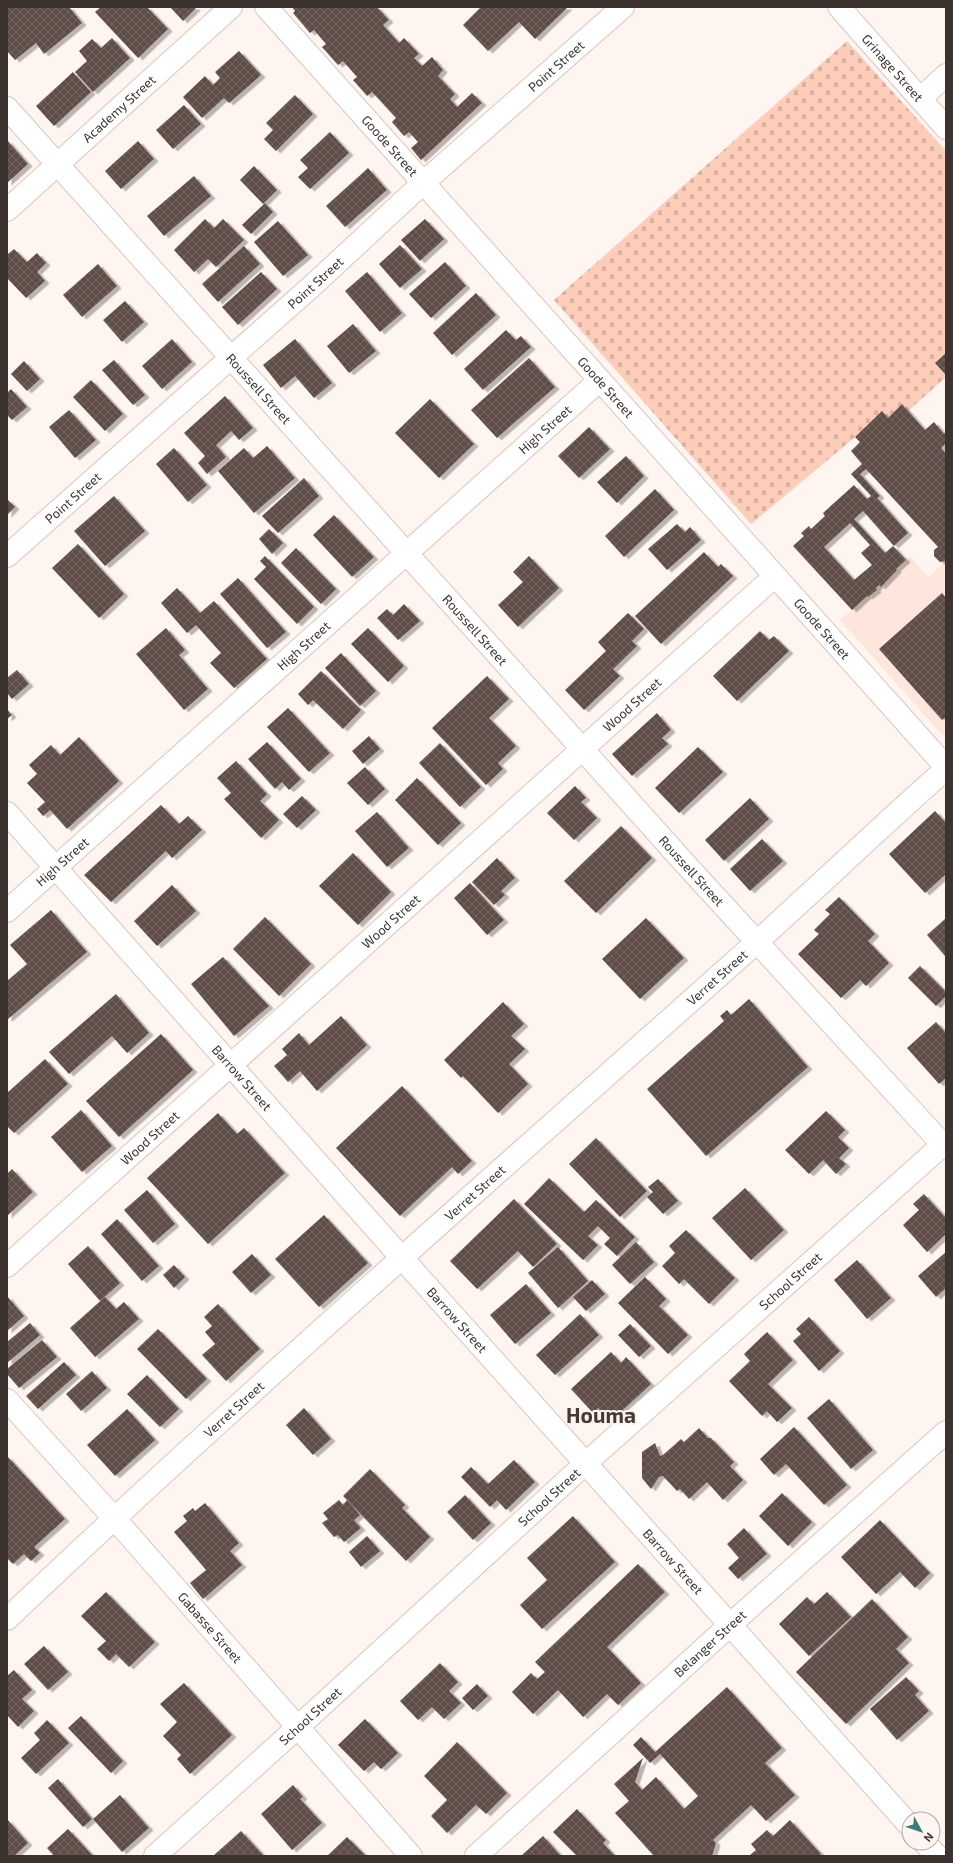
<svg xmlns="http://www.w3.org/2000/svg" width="953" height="1863" viewBox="0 0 953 1863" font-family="'Exo 2',sans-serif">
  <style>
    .built { fill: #fee6dc }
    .cemetery { fill: url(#cemetery-stones) }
    .building { fill: url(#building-cross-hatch); fill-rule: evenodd; filter: url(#shadow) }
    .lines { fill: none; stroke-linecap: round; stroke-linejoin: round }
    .minor-casing { stroke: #dac5bc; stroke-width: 24 }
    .major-casing { stroke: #dac5bc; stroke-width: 24 }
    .minor { stroke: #fff; stroke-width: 22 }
    .major { stroke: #fff; stroke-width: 22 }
    .labels { text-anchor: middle; stroke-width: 4; stroke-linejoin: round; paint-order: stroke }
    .street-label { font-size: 13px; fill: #3c3330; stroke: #fef5f1 }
    .town-label { font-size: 21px; font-weight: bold; fill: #4a3932; stroke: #fef5f1 }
  </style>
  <defs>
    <pattern id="cemetery-stones" width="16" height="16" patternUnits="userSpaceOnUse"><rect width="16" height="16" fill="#fdcdb9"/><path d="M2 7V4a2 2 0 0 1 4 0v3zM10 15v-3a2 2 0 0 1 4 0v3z" fill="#dab09f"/></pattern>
    <pattern id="building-cross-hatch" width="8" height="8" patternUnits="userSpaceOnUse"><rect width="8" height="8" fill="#5f4d46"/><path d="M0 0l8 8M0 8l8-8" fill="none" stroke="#73645f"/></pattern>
    <filter id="shadow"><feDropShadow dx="4.5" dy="2.5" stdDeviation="0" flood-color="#0004"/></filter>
  </defs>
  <rect width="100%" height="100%" fill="#fef5f1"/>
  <path class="built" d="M910 556 928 577 946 561V733L943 736 840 620 867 596 869 597 877 590 876 588 879 585 881 587 897 570 896 569Z"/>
  <path class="cemetery" d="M847 41 946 151V377L908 411 902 404 888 418 882 412 855 437 751 524 554 300Z"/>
  <g class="building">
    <path d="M7 7H69L82 23 44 54 36 43 15 60 7 51Z"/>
    <path d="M101 7H147L168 29 138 58 95 12Z"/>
    <path d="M170 7H195L196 8 183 21Z"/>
    <path d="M292 7H377L389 20 383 25 399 43 404 38 419 54 414 58 422 66 432 57 443 70 438 76 455 94 450 99 457 107 472 93 482 103 421 160 411 148 418 142 409 132 404 136 392 122 396 118 372 92 367 96 353 80 357 77 343 61 338 65 322 47 326 44 314 30 310 33 293 13 295 11Z"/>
    <path d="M481 7H568L535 39 519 22 488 51 463 25Z"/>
    <path d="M112 38 130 58 93 92 75 72 87 61 79 51 92 39 101 48Z"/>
    <path d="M239 51 261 75 229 103 224 98 202 118 183 97 205 76 213 85 220 78 215 72Z"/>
    <path d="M73 72 91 92 54 126 36 106Z"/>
    <path d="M295 95 313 114 276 151 264 139 273 130 266 123Z"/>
    <path d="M184 105 201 124 173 149 156 130Z"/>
    <path d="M330 132 349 153 310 189 298 177 308 168 300 160Z"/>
    <path d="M7 140 28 164 7 183Z"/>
    <path d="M138 141 154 159 121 189 105 171Z"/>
    <path d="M254 166 277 190 263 204 240 180Z"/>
    <path d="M368 168 387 190 345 227 326 206Z"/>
    <path d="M194 176 211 196 164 236 147 216Z"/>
    <path d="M265 203 273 212 251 234 242 225Z"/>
    <path d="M205 219 214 228 223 219 244 240 216 267 208 259 194 272 174 250Z"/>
    <path d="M425 219 444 239 420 261 401 240Z"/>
    <path d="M278 221 308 255 283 276 254 242Z"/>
    <path d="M400 245 422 269 400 288 379 264Z"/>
    <path d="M244 246 260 264 218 302 202 284Z"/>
    <path d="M14 249 27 262 37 253 46 263 37 272 45 281 26 298 7 278V255Z"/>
    <path d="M445 262 466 286 431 318 409 294Z"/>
    <path d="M98 264 117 286 82 317 63 295Z"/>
    <path d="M261 272 277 289 238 325 222 307Z"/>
    <path d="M367 272 402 313 380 332 345 291Z"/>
    <path d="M476 293 496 315 452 355 433 333Z"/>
    <path d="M125 301 144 322 122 342 103 320Z"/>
    <path d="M353 324 376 351 349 373 327 346Z"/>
    <path d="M506 330 516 340 521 336 531 347 483 390 464 369Z"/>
    <path d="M172 339 192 362 162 389 142 366Z"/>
    <path d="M295 339 332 383 314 398 295 376 281 388 263 365Z"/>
    <path d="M946 353V375L935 363Z"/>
    <path d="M529 358 555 387 497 438 471 410Z"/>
    <path d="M114 360 145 395 133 405 102 370Z"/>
    <path d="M24 361 40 379 27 391 11 374Z"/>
    <path d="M91 380 123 414 105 431 73 397Z"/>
    <path d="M11 389 27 407 12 420 7 415V393Z"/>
    <path d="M225 396 253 428 239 440 231 431 216 445 226 457 207 474 198 463 205 456 184 433Z"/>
    <path d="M430 399 474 444 439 478 395 433Z"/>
    <path d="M902 404 925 430 934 422 944 434 946 432V443L941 448 946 454V561L940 562 934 556V550L938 547 866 469 860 474 880 496 877 498 908 533 894 546 863 511 854 519 885 553 893 546 906 560 896 569 897 570 881 587 879 585 876 588 877 590 868 597 867 596 852 610 793 546 804 536 801 533 809 526 811 529 825 516 823 513 854 485 867 499 871 496 851 474 862 464 851 451 860 442 855 437 882 411 888 418ZM850 523 870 545 861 553 872 565 854 580 824 547Z"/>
    <path d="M69 410 96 440 75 458 49 427Z"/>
    <path d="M589 427 610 449 579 478 558 456Z"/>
    <path d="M267 446 295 478 254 513 218 471 244 448 253 458Z"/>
    <path d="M174 448 207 485 188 502 156 464Z"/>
    <path d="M626 456 644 476 617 503 597 482Z"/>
    <path d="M304 478 319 496 278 533 262 516Z"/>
    <path d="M655 489 674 510 624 557 605 536Z"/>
    <path d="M114 496 145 531 105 566 74 531Z"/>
    <path d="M7 499 15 507 7 515Z"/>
    <path d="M334 515 374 557 352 577 313 535Z"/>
    <path d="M677 524 685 532 690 527 701 540 667 570 648 549Z"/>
    <path d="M269 529 283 543 272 554 259 539Z"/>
    <path d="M78 544 124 594 99 618 52 568Z"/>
    <path d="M296 548 336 589 321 604 281 563Z"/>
    <path d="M704 552 718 567 721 564 733 576 661 644 635 616Z"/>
    <path d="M265 556 314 607 297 624 254 579 266 567 260 561Z"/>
    <path d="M529 556 559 588 518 627 498 605 523 582 513 572Z"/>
    <path d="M238 578 286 632 267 648 220 594Z"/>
    <path d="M177 588 200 613 214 601 267 659 234 688 210 663 221 653 196 625 187 633 161 603Z"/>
    <path d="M942 593 946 598V717L942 720 879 649Z"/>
    <path d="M404 604 420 621 398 640 377 618 387 609 393 615Z"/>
    <path d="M628 613 644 629 632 641 637 646 613 669 620 676 584 710 565 690 606 651 598 642Z"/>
    <path d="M166 628 185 650 179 655 208 689 184 710 136 654Z"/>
    <path d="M368 628 404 666 388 682 351 644Z"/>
    <path d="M760 631 769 640 774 636 789 651 737 701 713 676Z"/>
    <path d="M341 653 376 691 360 706 325 668Z"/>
    <path d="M17 670 29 684 12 699 7 693V678Z"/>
    <path d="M321 671 361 710 343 729 313 700 308 705 298 694Z"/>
    <path d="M487 676 509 699 489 718 516 746 498 763 503 769 486 785 432 728Z"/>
    <path d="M288 708 330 753 309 772 267 727Z"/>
    <path d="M7 709 12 715 7 719Z"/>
    <path d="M657 713 671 730 662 738 668 744 632 776 612 754Z"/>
    <path d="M369 736 380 749 363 764 352 751Z"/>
    <path d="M79 737 119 781 67 829 50 810 43 816 37 809 45 802 27 783 37 774 29 765 51 745 60 755Z"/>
    <path d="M267 742 301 779 289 790 282 782 275 789 248 759Z"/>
    <path d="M440 743 481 787 460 807 419 763Z"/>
    <path d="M698 747 723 772 679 813 655 788Z"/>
    <path d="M236 761 267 794 260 801 279 820 261 838 224 799 231 793 217 778Z"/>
    <path d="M365 767 385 789 368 805 347 783Z"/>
    <path d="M417 778 461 823 438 845 395 800Z"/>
    <path d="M575 786 586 798 581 802 597 818 574 840 547 813Z"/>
    <path d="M302 796 316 810 297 828 283 814Z"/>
    <path d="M750 798 769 819 724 861 705 840Z"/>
    <path d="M161 805 179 824 188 816 202 830 172 858 166 851 111 902 84 875Z"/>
    <path d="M935 811 946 823V874L925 893 889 854Z"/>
    <path d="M377 812 409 848 387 867 355 831Z"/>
    <path d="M621 826 652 858 596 913 564 881Z"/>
    <path d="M762 839 783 861 750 891 730 869Z"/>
    <path d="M353 853 391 892 358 925 319 886Z"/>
    <path d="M497 858 515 878 501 891 505 895 494 905 472 882Z"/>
    <path d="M470 883 504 920 487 935 454 898Z"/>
    <path d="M172 885 196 911 157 946 134 921Z"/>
    <path d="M839 897 875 934 868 941 889 963 866 986 860 980 841 998 798 954 819 934 814 930 830 914 825 910Z"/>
    <path d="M51 910 87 952 8 1019 7 1018V981L27 964 10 945Z"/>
    <path d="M265 917 311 964 279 996 233 949Z"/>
    <path d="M646 918 684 958 640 999 602 959Z"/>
    <path d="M946 918V957L927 935Z"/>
    <path d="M223 957 269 1006 234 1036 191 984Z"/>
    <path d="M920 966 946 992V996L936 1006 908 978Z"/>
    <path d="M116 994 149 1033 127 1053 112 1036 69 1074 49 1052Z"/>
    <path d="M749 999 808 1067 706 1156 647 1089 724 1021 720 1016 727 1010 731 1015Z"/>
    <path d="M503 1002 524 1024 511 1036 525 1049 509 1064 528 1084 498 1113 463 1076 461 1078 444 1060Z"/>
    <path d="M341 1016 367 1045 317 1091 300 1071 288 1082 274 1066 287 1055 282 1049 299 1033 309 1045Z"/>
    <path d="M936 1022 946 1033V1078L939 1084 907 1048Z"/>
    <path d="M161 1034 193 1070 119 1137 86 1101Z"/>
    <path d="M45 1059 68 1084 14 1133 7 1126V1093Z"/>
    <path d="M402 1086 472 1161 458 1174 452 1167 400 1216 336 1148Z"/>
    <path d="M81 1110 112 1146 82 1172 51 1137Z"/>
    <path d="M826 1111 845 1130 838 1137 849 1148 839 1158 846 1164 836 1174 823 1160 809 1174 785 1150Z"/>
    <path d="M218 1113 237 1134 244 1128 285 1173 208 1244 147 1178Z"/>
    <path d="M596 1138 647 1191 620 1217 569 1164Z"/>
    <path d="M12 1169 33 1192 7 1216V1174Z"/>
    <path d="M549 1178 584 1212 596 1200 635 1237 617 1256 604 1244 610 1238 598 1226 588 1236 598 1245 583 1260 524 1204Z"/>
    <path d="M658 1179 678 1201 663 1214 647 1197 653 1192 648 1187Z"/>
    <path d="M745 1188 784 1230 751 1260 712 1218Z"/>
    <path d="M147 1190 175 1224 153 1243 124 1210Z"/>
    <path d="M924 1194 946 1218V1234L927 1252 903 1225 919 1210 913 1204Z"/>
    <path d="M514 1199 557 1244 533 1267 518 1251 477 1289 450 1261Z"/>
    <path d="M324 1215 368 1263 319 1307 275 1259Z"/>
    <path d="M117 1219 159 1266 142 1281 101 1234Z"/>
    <path d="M686 1230 735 1278 709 1304 684 1279 679 1284 662 1266 675 1253 669 1246Z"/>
    <path d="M636 1242 654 1262 630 1284 612 1265Z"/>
    <path d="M88 1246 120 1283 100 1301 68 1264Z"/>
    <path d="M558 1247 588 1281 558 1308 528 1273Z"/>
    <path d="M946 1252V1288L936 1297 918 1276Z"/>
    <path d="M252 1254 271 1275 251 1293 232 1272Z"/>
    <path d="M857 1260 891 1298 867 1319 834 1280Z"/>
    <path d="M174 1265 185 1277 174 1288 163 1275Z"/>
    <path d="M645 1277 666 1299 659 1306 688 1335 668 1354 618 1303Z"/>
    <path d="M592 1280 605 1294 586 1311 573 1297Z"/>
    <path d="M526 1284 551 1313 515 1344 490 1315Z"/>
    <path d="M7 1296 24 1316 7 1331Z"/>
    <path d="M105 1297 116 1309 124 1302 139 1319 95 1357 70 1328Z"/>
    <path d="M218 1304 260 1349 226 1381 202 1355 215 1344 205 1332 212 1326 204 1317Z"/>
    <path d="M580 1314 599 1335 555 1375 536 1355Z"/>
    <path d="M809 1317 840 1351 819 1371 793 1341 801 1334 796 1329Z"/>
    <path d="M30 1323 40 1335 7 1363V1342Z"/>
    <path d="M630 1324 651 1346 639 1357 618 1335Z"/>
    <path d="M158 1329 207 1379 186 1399 137 1349Z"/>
    <path d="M767 1332 793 1360 768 1384 792 1408 777 1422 767 1411 762 1416 729 1381 750 1361 744 1354Z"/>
    <path d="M42 1340 57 1357 19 1388 7 1374V1369Z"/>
    <path d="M611 1352 621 1363 626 1357 651 1384 611 1421 598 1408 593 1413 571 1389Z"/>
    <path d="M64 1362 76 1375 38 1409 26 1396Z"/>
    <path d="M92 1371 107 1388 81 1411 66 1394Z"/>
    <path d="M147 1375 179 1409 160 1427 127 1394Z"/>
    <path d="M829 1399 873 1450 851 1469 807 1418Z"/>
    <path d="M304 1408 331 1439 313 1455 286 1425Z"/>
    <path d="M127 1409 155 1440 115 1476 87 1445Z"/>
    <path d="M794 1427 847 1485 824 1505 786 1464 774 1475 760 1459Z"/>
    <path d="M699 1428 708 1438H711L734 1462 730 1466 743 1480 723 1500 707 1482 689 1499 680 1489 677 1491 663 1476 659 1477 651 1489 642 1478V1452L655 1443 660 1456 663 1455 681 1439 684 1442Z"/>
    <path d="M7 1456 65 1519 34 1547 40 1553 31 1561 24 1554 13 1564 7 1558Z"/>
    <path d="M514 1460 535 1482 506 1510 497 1500 490 1507 461 1477 471 1467 488 1484Z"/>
    <path d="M370 1469 405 1505 402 1508 430 1537 406 1561 343 1496Z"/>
    <path d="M782 1493 812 1522 788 1546 759 1516Z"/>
    <path d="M465 1495 491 1523 473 1540 447 1512Z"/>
    <path d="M339 1500 343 1505 347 1500 360 1515 354 1520 361 1528 344 1542 338 1535 334 1537 322 1523 328 1519 323 1513Z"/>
    <path d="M205 1503 239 1543 230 1551 242 1565 203 1599 190 1583 206 1570 174 1532 187 1521 183 1516 193 1508 195 1511Z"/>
    <path d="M573 1516 615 1562 542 1629 520 1605 547 1580 527 1558Z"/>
    <path d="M880 1520 930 1573 915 1588 900 1572 876 1594 841 1557Z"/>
    <path d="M744 1528 767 1554 738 1579 728 1568 739 1558 727 1544Z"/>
    <path d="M367 1536 380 1551 361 1567 349 1552Z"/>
    <path d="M638 1564 665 1592 607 1647 641 1683 618 1705 607 1694 583 1717 558 1690 533 1714 512 1692 531 1673 537 1679 545 1672 535 1662Z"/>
    <path d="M106 1592 155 1642 129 1667 116 1654 109 1661 97 1649 106 1641 81 1616Z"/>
    <path d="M827 1592 851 1617 809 1656 779 1624 807 1597 814 1604Z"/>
    <path d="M872 1599 908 1637 896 1649 909 1663 846 1724 796 1672Z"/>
    <path d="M44 1646 68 1672 48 1690 24 1664Z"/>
    <path d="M440 1663 458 1682 449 1691 461 1703 444 1719 432 1707 418 1720 400 1701Z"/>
    <path d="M14 1670 32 1690 22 1699 34 1711 18 1727 7 1715V1676Z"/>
    <path d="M906 1677 919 1691 915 1695 929 1711 897 1740 870 1709Z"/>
    <path d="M184 1683 232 1735 190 1774 177 1759 181 1755 163 1736 177 1722 160 1704Z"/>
    <path d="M477 1684 488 1696 473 1710 462 1698Z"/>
    <path d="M727 1687 782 1748 765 1763 795 1795 766 1821 751 1805 713 1840 716 1843 712 1856H654L615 1813 629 1801 614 1784 643 1758 635 1782 642 1790 656 1777 684 1809 698 1796 660 1754 650 1763 633 1745 641 1737 655 1752Z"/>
    <path d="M81 1716 123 1761 111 1773 68 1728Z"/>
    <path d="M365 1719 398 1753 381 1769 374 1762 364 1771 338 1745Z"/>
    <path d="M47 1720 69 1743 36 1774 21 1758 40 1740 34 1733Z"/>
    <path d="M457 1742 507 1793 486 1814 476 1805 447 1833 431 1816 447 1800 424 1776Z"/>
    <path d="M58 1779 92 1819 83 1827 48 1788Z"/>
    <path d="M293 1785 303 1797 300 1799 322 1823 292 1850 261 1814Z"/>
    <path d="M120 1795 149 1828 122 1852 93 1819Z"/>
    <path d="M577 1809 606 1840 603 1843 615 1856H577L553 1832Z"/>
    <path d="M7 1819 28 1843 14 1856H9L7 1853Z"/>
    <path d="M790 1820 821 1854 818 1856H749L756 1850 751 1844 767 1830 773 1836Z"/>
    <path d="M68 1829 93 1856H54L47 1848Z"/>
    <path d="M241 1831 264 1856H213Z"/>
    <path d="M543 1836 561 1856H521Z"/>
    <path d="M347 1837 366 1856H327Z"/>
  </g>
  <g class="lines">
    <defs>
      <g id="minor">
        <path id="s1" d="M266 7 946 767"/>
        <path id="s2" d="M839 7 946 128"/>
        <path d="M920 99 946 75"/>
        <path id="s3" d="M7 108 689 868 946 1148"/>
        <path id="s4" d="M7 210 231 7"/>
        <path id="s5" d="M7 556 312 286 423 183 623 7"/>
        <path id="s6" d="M7 911 600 380"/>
        <path id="s7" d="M7 1266 775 576"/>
        <path id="s8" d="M7 1400 114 1518 411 1856"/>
        <path id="s9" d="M7 1619C249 1390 500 1171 749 949 815 890 879 828 946 769"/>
        <path id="s10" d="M155 1856 298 1727 586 1463 946 1142"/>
        <path id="s11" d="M476 1856 731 1624 946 1432"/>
      </g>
      <g id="major">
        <path id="s12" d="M7 813 401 1257 909 1825"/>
        <path d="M925 1843 937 1856"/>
      </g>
    </defs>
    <use href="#minor" class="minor-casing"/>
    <use href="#major" class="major-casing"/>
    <use href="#minor" class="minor"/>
    <use href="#major" class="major"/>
  </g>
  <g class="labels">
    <g class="street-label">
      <text dy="5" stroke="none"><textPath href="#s5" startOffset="736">Point Street</textPath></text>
      <text dy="5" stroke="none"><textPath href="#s2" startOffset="81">Grinage Street</textPath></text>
      <text dy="5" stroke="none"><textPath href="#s4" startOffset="151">Academy Street</textPath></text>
      <text dy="5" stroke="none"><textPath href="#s1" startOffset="186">Goode Street</textPath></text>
      <text dy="5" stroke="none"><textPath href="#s5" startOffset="412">Point Street</textPath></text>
      <text dy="5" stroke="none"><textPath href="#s1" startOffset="510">Goode Street</textPath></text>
      <text dy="5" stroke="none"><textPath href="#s3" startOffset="377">Roussell Street</textPath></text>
      <text dy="5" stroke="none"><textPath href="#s6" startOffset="722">High Street</textPath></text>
      <text dy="5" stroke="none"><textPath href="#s5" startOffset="88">Point Street</textPath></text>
      <text dy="5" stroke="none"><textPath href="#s1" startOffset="834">Goode Street</textPath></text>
      <text dy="5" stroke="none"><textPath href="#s3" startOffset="701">Roussell Street</textPath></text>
      <text dy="5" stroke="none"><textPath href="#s6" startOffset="398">High Street</textPath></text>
      <text dy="5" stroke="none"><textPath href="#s7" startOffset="840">Wood Street</textPath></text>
      <text dy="5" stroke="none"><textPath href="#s6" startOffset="74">High Street</textPath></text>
      <text dy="5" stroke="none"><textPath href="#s3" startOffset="1025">Roussell Street</textPath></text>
      <text dy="5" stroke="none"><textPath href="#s7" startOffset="516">Wood Street</textPath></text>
      <text dy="5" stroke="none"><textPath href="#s9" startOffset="957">Verret Street</textPath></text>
      <text dy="5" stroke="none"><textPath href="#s12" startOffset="354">Barrow Street</textPath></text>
      <text dy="5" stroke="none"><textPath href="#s7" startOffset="192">Wood Street</textPath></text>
      <text dy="5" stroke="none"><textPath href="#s9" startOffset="633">Verret Street</textPath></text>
      <text dy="5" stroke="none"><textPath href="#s10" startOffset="857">School Street</textPath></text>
      <text dy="5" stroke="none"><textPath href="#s12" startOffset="678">Barrow Street</textPath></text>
      <text dy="5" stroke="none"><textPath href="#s9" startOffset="309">Verret Street</textPath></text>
      <text dy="5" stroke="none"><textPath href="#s10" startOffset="533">School Street</textPath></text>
      <text dy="5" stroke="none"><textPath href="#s12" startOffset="1002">Barrow Street</textPath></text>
      <text dy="5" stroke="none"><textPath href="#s8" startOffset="305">Gabasse Street</textPath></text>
      <text dy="5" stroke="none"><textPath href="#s11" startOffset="316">Belanger Street</textPath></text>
      <text dy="5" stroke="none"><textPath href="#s10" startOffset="209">School Street</textPath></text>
    </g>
    <g class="town-label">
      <text x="601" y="1423">Houma</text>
    </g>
  </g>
  <rect width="953" height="1863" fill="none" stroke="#3c3330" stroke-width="16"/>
  <g transform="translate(921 1831) rotate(130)"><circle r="19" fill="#fef5f1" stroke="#b0a7a4"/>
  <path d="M0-3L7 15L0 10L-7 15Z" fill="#367d77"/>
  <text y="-6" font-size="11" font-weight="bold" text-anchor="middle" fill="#3c3330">N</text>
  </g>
</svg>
